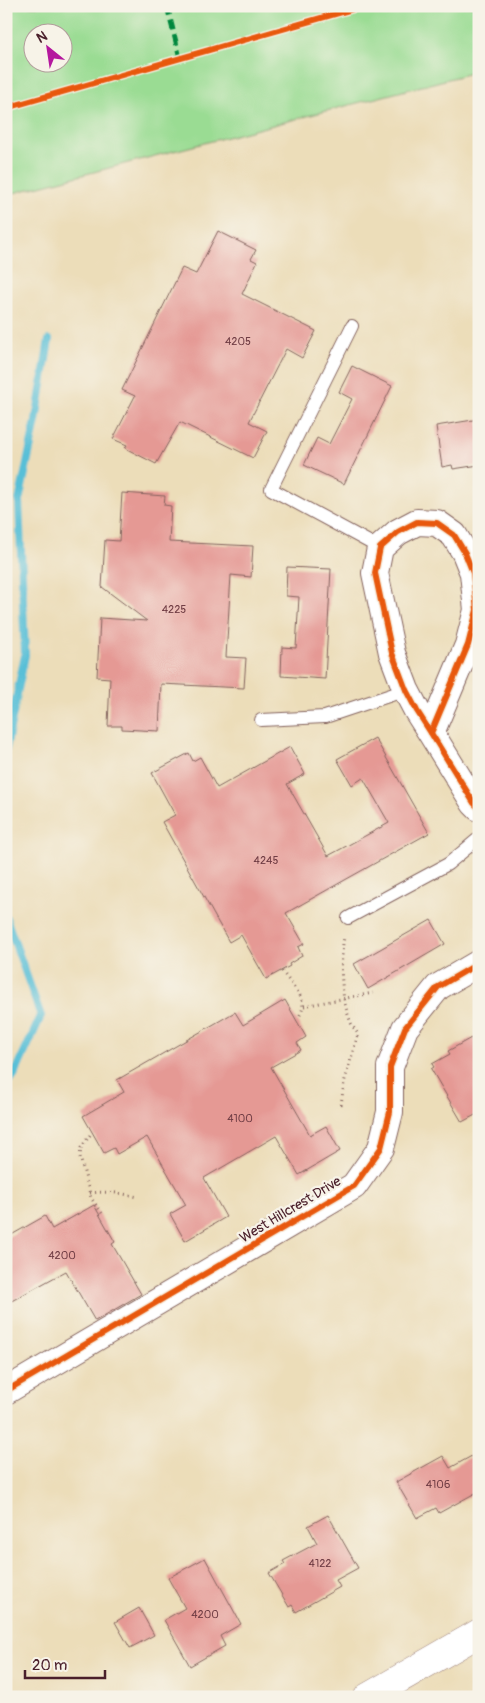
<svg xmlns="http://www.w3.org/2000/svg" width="485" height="1703" viewBox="0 0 485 1703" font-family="Pangolin,sans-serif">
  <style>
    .green { fill: #9adc93; stroke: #727e5f; fill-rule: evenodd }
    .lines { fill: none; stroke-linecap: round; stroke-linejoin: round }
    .stream { stroke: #59bfd7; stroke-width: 8 }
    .building { fill: #e59994 }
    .service-casing { stroke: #83625d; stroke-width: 14 }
    .minor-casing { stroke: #83625d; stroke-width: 28 }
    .tertiary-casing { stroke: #83625d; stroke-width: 29 }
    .path { stroke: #83625d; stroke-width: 3; stroke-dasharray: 1 4; stroke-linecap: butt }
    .service { stroke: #fff; stroke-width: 12 }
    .minor { stroke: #fff; stroke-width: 26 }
    .tertiary { stroke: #fff; stroke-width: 28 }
    .quiet { stroke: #00873e; stroke-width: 5; stroke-dasharray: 10 5; stroke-linecap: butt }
    .cycleway-casing { stroke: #f7f3e8; stroke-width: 9 }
    .cycleway { stroke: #e8590c; stroke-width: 6 }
    .labels { text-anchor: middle; stroke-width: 4.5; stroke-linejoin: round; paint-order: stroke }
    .number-label { font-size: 11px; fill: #713e45 }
    .street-label { font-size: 14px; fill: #4a1f2b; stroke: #f7f3e8 }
  </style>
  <rect width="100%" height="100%" fill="#f7f3e8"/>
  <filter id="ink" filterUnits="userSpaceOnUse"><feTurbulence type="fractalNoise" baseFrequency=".02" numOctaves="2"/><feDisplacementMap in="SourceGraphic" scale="10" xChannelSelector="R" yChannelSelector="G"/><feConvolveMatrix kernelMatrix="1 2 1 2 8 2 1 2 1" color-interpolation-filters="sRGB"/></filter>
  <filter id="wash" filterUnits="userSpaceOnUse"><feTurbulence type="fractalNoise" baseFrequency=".0096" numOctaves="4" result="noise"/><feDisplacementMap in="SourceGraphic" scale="20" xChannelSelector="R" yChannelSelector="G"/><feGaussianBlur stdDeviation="1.12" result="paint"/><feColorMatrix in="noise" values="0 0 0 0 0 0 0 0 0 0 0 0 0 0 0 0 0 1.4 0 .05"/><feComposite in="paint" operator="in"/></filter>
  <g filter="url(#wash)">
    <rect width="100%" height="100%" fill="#ecddb9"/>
    <path class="green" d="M6 6H479V71L6 195ZM32 32H62V62H32Z"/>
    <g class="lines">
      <g class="stream">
        <path d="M6 748 25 655 19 501 36 421 49 340"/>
        <path d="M6 918 41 1016 14 1076 6 1083"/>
      </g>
    </g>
    <g id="blocks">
      <g class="building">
        <path d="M218 231 256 250 251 259 257 262 242 294 316 331 302 358 286 349 249 422 267 431 253 458 180 422 156 464 125 448 127 445 113 439 135 396 122 390 182 268 196 274Z"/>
        <path d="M352 366 392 386 344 484 304 465 317 438 329 444 352 399 339 392Z"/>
        <path d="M479 419V465L453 469 452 465 442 467 436 426Z"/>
        <path d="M122 493 165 496 164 505 171 506 169 542 253 546 251 577 231 575 226 657 246 658 244 688 161 684 159 731 122 729V726H108L110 678 97 677 100 618 147 621 102 587 105 540 119 541Z"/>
        <path d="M287 567 331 569 325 679 281 676 282 647 296 648 299 597 286 596Z"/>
        <path d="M375 738 429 833 286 913 304 944 298 947 302 956 289 964 290 966 266 979 241 935 229 942 209 906 162 822 175 815 152 773 189 753 193 761 200 757 217 788 290 747 305 774 287 784 328 856 389 823 363 778 352 785 337 759Z"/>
        <path d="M431 920 445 944 368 989 354 964Z"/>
        <path d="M285 1000 306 1037 297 1043 301 1050 271 1067 310 1135 326 1126 340 1151 299 1175 276 1136 204 1178 226 1217 185 1241 170 1214 186 1205 147 1137 117 1154 114 1148 104 1153 83 1116 124 1092 117 1080 235 1012 243 1025Z"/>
        <path d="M479 1036V1113L462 1122 431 1069 434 1067 432 1064 450 1054 448 1051 471 1038 472 1040Z"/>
        <path d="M94 1205 115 1242 112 1244 141 1294 95 1321 66 1271 6 1304V1238L45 1216 52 1229Z"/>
        <path d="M479 1452V1491L439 1513 436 1508 417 1518 396 1482 443 1456 450 1468Z"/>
        <path d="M328 1515 358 1568 336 1580 340 1587 296 1612 292 1605 289 1607 269 1573 285 1564 283 1561 317 1543 308 1526Z"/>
        <path d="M205 1558 241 1624 220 1636 225 1646 190 1666 164 1620 185 1608 168 1578Z"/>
        <path d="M139 1608 154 1635 130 1648 115 1622Z"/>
      </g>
    </g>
  </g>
  <g filter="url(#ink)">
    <use href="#blocks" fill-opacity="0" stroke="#83625d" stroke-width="1"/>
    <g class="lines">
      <defs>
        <g id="service">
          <path d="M352 326 271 489 380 548"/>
          <path d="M261 720 325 717 406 690"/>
          <path d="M348 918 448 864 479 838"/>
        </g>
        <g id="minor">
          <path d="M431 733 468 645 477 610 473 573 465 553 454 535 437 523 417 522 398 532 380 548 375 573 392 653 406 690 417 711 431 733 474 803 479 808"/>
          <path d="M6 1391 354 1186 381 1148 390 1112V1067L405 1028 438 987 479 963"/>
        </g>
        <path id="tertiary" d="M368 1697 479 1633"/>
      </defs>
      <use href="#service" class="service-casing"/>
      <use href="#minor" class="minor-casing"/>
      <use href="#tertiary" class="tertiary-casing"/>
      <g class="path">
        <path d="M282 971C291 986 312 999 298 1018"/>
        <path d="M304 1006 373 993"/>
        <path d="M341 1105 344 1083 358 1034C355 1029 351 1025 350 1020 340 996 340 962 344 937"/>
        <path d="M90 1135 81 1148 80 1157 91 1198 104 1216"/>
        <path d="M90 1193C107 1191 121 1193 138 1197"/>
      </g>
      <use href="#service" class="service"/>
      <use href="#minor" class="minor"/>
      <use href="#tertiary" class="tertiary"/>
      <path class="quiet" d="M167 6 180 58"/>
      <defs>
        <g id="cycleway">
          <path d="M6 108 363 6"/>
          <path d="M431 733 468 645 477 610 473 573 465 553 454 535 437 523 417 522 398 532 380 548 375 573 392 653 406 690 417 711 431 733 474 803 479 808"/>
          <path d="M6 1391 354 1186 381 1148 390 1112V1067L405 1028 438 987 479 963"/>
        </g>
      </defs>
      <use href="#cycleway" class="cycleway-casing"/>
      <use href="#cycleway" class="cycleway"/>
    </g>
  </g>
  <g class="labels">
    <g class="number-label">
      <text x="238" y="345">4205</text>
      <text x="174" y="613">4225</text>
      <text x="266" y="864">4245</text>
      <text x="240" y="1122">4100</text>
      <text x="62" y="1259">4200</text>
      <text x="438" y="1488">4106</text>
      <text x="320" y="1567">4122</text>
      <text x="205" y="1618">4200</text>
    </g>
    <g class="street-label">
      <text transform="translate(290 1209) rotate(-31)" y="5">West Hillcrest Drive</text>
    </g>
  </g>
  <rect width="485" height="1703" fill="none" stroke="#f7f3e8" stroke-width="25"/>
  <g transform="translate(48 48) rotate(330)"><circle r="24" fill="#f7f3e8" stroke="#b29e9c"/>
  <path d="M0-4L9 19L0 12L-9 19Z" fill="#b5179e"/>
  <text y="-8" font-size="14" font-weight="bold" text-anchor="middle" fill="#4a1f2b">N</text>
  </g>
  <path d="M25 1670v8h80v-8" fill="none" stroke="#4a1f2b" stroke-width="2.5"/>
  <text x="32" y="1670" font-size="15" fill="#4a1f2b" stroke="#f7f3e8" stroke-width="4" paint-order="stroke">20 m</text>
</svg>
